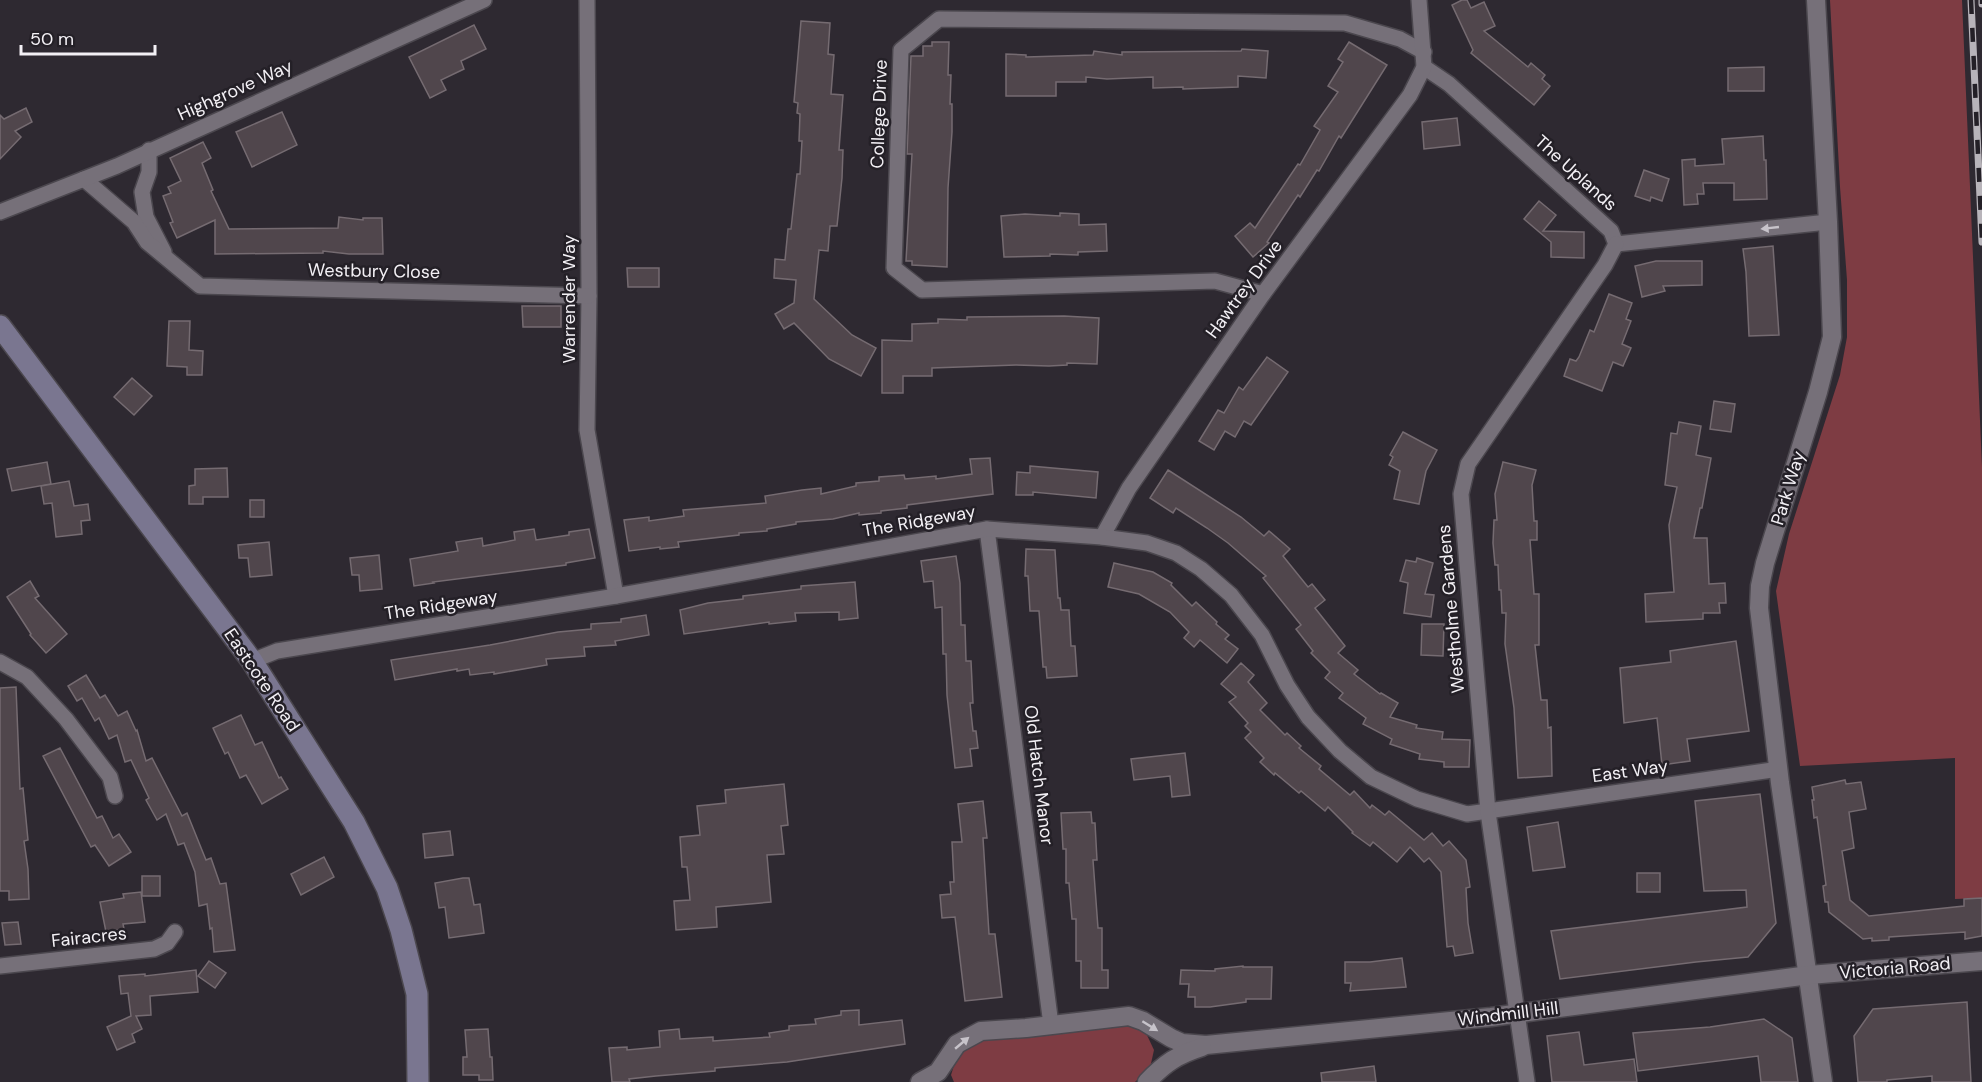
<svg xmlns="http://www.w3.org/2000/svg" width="1982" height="1082" viewBox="0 0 1982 1082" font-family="'DM Sans',sans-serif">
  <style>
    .green { fill: #7e3c43 }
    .building { fill: #50464c; stroke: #756b71; stroke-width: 1.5 }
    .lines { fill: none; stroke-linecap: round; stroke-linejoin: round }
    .minor-casing { stroke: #4b474e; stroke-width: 18 }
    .tertiary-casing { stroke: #4b474e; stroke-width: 21 }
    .secondary-casing { stroke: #4b474e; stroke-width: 24 }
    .minor { stroke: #767079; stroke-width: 15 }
    .tertiary { stroke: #767079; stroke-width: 18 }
    .secondary { stroke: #7a7690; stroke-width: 21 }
    .rail-casing { stroke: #b8b4ba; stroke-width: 7 }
    .rail { stroke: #242027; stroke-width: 4.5; stroke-dasharray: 14; stroke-linecap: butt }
    .oneway { fill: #c7c3ca }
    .labels { text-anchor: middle; stroke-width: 5; stroke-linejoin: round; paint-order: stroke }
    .street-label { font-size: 18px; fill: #f3f0f5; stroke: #242027 }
  </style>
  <rect width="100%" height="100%" fill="#2e2931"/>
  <g class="green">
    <path d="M1830 0H1962L1982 467V898L1955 899V758L1800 766 1776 591 1789 534 1840 375 1847 337V280L1840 187Z"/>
    <path d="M1129 1023 1146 1033 1154 1050 1150 1068 1135 1082H954L951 1075C957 1055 961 1046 982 1039Z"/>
  </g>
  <g class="building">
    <path d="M1462 0H1467L1471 8 1484 2 1495 26 1484 31 1528 67 1531 63 1545 75 1542 79 1550 86 1534 105 1471 53 1473 50 1452 5Z"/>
    <path d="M801 21 830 23 828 54 834 55 831 94 843 95 839 150H843L842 178 837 226H830L828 251 819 250 814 299 852 335 876 348 861 376 829 359 794 323 784 329 775 314 794 303 796 280 774 278 775 259 785 260 788 229H791L797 174H800L802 141H799L800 114 797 113 798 103 794 102Z"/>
    <path d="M474 25 486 49 461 61 464 69 441 80 446 90 430 98 409 57Z"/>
    <path d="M932 42H949L948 75H951L950 104H952V132L948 188 947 267 912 265V261H906L912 154H907L911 56H923V46H932Z"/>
    <path d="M1349 42 1387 65 1341 138 1339 136 1319 171 1317 170 1300 197 1298 195 1267 242 1269 243 1253 257 1235 236 1250 223 1255 228 1298 164 1300 165 1320 130 1314 126 1338 92 1328 86 1343 62 1338 59Z"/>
    <path d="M1242 49 1268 51 1266 78 1238 76V87L1183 89V87L1153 88V77L1107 79 1086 77V82H1056V96H1006V54L1026 55V57L1093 55 1094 51 1122 55V52L1241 51Z"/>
    <path d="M1764 67V91H1728V68Z"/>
    <path d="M26 108 32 122 15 131 21 137 0 159V115L4 119Z"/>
    <path d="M282 112 297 145 252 167 236 132Z"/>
    <path d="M1457 118 1460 145 1424 149 1422 122Z"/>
    <path d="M1763 136 1764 160H1766L1767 199 1734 200V183H1703L1704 194H1697L1698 204 1684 205 1682 160 1695 159V166L1724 164 1722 139Z"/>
    <path d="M203 142 211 158 202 163 213 190 211 191 229 229 338 228 339 217 363 220V218H382L383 254H349L323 251V253L215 254V220L177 238 170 223 173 222 163 196 171 193 168 187 181 181 170 158Z"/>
    <path d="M1644 170 1669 179 1662 201 1651 197 1650 201 1635 196Z"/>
    <path d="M1539 201 1556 215 1543 231 1584 232V258L1551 257V242L1524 219Z"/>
    <path d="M1060 213 1079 214V225L1106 224 1107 251 1078 252V255L1050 254V256L1004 257 1001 216 1025 214 1060 216Z"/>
    <path d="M1773 246 1779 335 1749 336 1746 272 1743 249Z"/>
    <path d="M1656 261H1702V285L1663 286 1665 291 1642 297 1635 266Z"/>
    <path d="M627 268H659V287H628Z"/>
    <path d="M1609 294 1632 303 1626 319 1631 321 1622 344 1631 348 1623 366 1613 362 1602 391 1564 376 1570 359 1576 361 1579 357 1590 330 1594 332Z"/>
    <path d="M522 306H561V327H523Z"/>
    <path d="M1064 316 1099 318 1097 364 1067 363V365L1049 366 1016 365 932 368V376H903V393H882V340L912 341V324L938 323V319L967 320V317Z"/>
    <path d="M169 321H190L189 350 203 351 202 375H187V367L167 366Z"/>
    <path d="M1267 357 1288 372 1251 425 1244 421 1235 437 1225 431 1214 450 1199 441 1218 410 1224 413 1239 387 1243 390Z"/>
    <path d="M132 378 152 396 134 415 114 397Z"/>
    <path d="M1714 401 1735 404 1731 432 1710 429Z"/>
    <path d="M1679 422 1701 426 1696 455 1711 458 1702 508H1700L1694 538H1707L1709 584 1725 583 1726 603H1719L1720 613H1703V619L1646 622 1645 594 1674 592 1669 525 1677 487 1665 485 1671 433 1677 434Z"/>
    <path d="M1403 432 1437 450 1426 471 1419 504 1394 499 1400 471 1389 465 1393 457 1390 455Z"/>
    <path d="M990 458 993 494 907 505V508L881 511V513L859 515V513L833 519 796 522V524L767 529V531L739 533V535L678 542 679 547 660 549V547L629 551 624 520 649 517V521L684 516 683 510 766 503 765 496 802 490 821 488V494L856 486V483L879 481V477L904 475 905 479 936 476V479L972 474 970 459Z"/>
    <path d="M47 462 51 484 12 491 7 469Z"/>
    <path d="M1503 462 1536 470 1532 485 1534 521H1537V540H1530L1534 594H1539V645H1535L1541 700H1547L1548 728 1551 727 1552 776 1518 778 1514 708 1505 644 1506 613H1502L1501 590H1499L1498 565H1495L1493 543 1494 520H1497L1495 494Z"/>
    <path d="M1030 466 1098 472 1096 498 1033 492V495H1016L1017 472 1030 473Z"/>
    <path d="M227 468 228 497H203V504H189V486L195 485V469Z"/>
    <path d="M1168 470 1241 517 1264 536 1269 531 1290 549 1283 556 1308 587 1312 584 1325 600 1315 608 1345 646 1338 653 1358 670 1354 674 1380 694 1381 693 1398 703 1390 717 1417 725 1416 728 1443 732 1442 739 1470 740 1469 767H1444V762L1419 759 1420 754 1390 744 1392 739 1363 724 1366 718 1339 698 1343 693 1325 678 1330 672 1311 653 1313 651 1296 629 1301 625 1263 578 1266 576 1228 543 1207 528 1176 508 1173 513 1150 498Z"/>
    <path d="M69 481 74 506 88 504 90 520 81 521 82 534 56 537 52 503 44 504 41 486Z"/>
    <rect x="250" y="500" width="14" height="17"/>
    <path d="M534 529 536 540 569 535V532L589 529 595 558 566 563V565L433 582 434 583 414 586 410 559 458 551 456 542 482 538 483 546 515 540 514 532Z"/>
    <path d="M269 542 272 575 250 577 248 558H239L238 545Z"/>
    <path d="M1026 549 1055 550 1058 598H1060L1061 610H1069L1071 646H1075L1077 676 1047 678 1046 667H1043L1039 611H1030L1028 576H1025Z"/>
    <path d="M379 555 382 589 360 591 359 575H352L350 558Z"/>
    <path d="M956 556 960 583 961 625H965L966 661H971L973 703H970L973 731H976L978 748 970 749 972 766 955 768 947 695 946 654H943L942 607 935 608 933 581 924 582 921 561Z"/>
    <path d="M1417 558 1433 563 1425 594 1434 595 1431 617 1404 613 1408 583 1400 581 1406 560 1416 562Z"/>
    <path d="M1114 563 1153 572 1172 583 1171 585 1192 606 1196 602 1217 622 1216 624 1229 635 1225 639 1238 649 1227 663 1200 640 1194 647 1184 638 1189 632 1170 612 1139 594 1108 587Z"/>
    <path d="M30 581 39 596 35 598 67 634 46 653 30 635 31 634 7 597Z"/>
    <path d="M855 582 858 618 839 620V612L795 613 796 621 769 624V622L684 634 680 610 708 603 743 599V596L801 589V586Z"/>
    <path d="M646 615 649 635 615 641 616 645 584 647 585 656 546 659 547 665 494 674V672L470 675 469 669 457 671V669L395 680 391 660 490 645 558 632 591 629V624L621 622V619Z"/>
    <path d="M1422 624H1444L1443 656 1421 655Z"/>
    <path d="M1736 641 1749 731 1687 739 1690 761 1662 765 1657 718 1624 723 1620 668 1671 662 1670 651Z"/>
    <path d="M1241 663 1254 675 1248 682 1267 703 1260 710 1285 735 1287 733 1301 746 1299 748 1321 766 1319 769 1350 795 1354 791 1370 808 1372 805 1385 815 1389 811 1424 840 1432 833 1443 846 1449 841 1466 860 1470 887 1466 888 1468 923 1473 953 1455 956 1453 946 1447 947 1441 872 1429 858 1424 862 1410 847 1397 862 1373 842 1370 846 1352 833 1353 832 1328 807 1325 811 1301 791 1299 793 1275 773 1274 775 1260 762 1264 758 1245 738 1251 732 1245 726 1248 723 1229 702 1236 697 1221 684Z"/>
    <path d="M86 675 100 698 105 695 118 716 127 711 136 731 137 730 146 761 152 758 182 816 187 813 206 860 211 858 220 884 226 883 235 950 214 952 212 928 210 929 207 904 199 906 195 872 184 843 178 845 166 814 157 820 146 800 149 798 131 760 125 762 117 735 109 739 99 718 95 721 82 698 77 701 68 686Z"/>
    <path d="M16 687 20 789 23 788 28 840 24 841 28 869 29 899 9 900V891H0V688Z"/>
    <path d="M241 715 255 745 262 742 279 778 281 777 288 789 262 804 246 775 240 778 228 752 225 754 213 728Z"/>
    <path d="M60 748 97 818 102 816 113 838 119 834 131 852 109 866 95 845 91 847 43 756Z"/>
    <path d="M1185 753 1190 795 1172 797 1170 776 1134 780 1131 759Z"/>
    <path d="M1845 780 1846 784 1861 782 1866 809 1849 812 1854 848 1842 851 1850 900 1869 916 1964 906V899L1982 898V936L1965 939V932L1889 937V940L1872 941V938L1863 939 1829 912 1828 902H1825L1823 886 1826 885 1817 817 1814 818 1812 800H1814L1812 787Z"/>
    <path d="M784 784 788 825 781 826 784 854 767 855 771 902 716 907 717 927 676 930 674 901 690 900 687 867H682L680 837 700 835 697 806 726 803 725 790Z"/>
    <path d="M1760 794 1776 923 1748 957 1696 962 1560 979 1551 931 1747 907 1746 890 1704 891 1695 801Z"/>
    <path d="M983 801 987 838H983L989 934H995L1002 997 965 1001 955 917 942 918 940 895 951 894 950 882H954L952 842H962L958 804Z"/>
    <path d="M1091 812 1092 823H1095L1097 860H1093L1098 928H1102V970H1108V988H1081V961H1076V919H1072L1069 883H1066V849H1063L1061 813Z"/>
    <path d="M1558 822 1565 867 1533 871 1527 827Z"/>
    <path d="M450 831 453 855 425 858 423 834Z"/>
    <path d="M324 857 334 877 301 895 291 874Z"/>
    <rect x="1637" y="873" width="23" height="19"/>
    <rect x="142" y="876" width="18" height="20"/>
    <path d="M463 878H469L474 905 480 904 484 933 449 938 445 907 439 908 435 883Z"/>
    <path d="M141 892 145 922 123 924 124 929 106 932 100 902 124 898 123 894Z"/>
    <path d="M18 922 21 944 5 945 2 923Z"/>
    <path d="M1402 958 1406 987 1350 991 1351 983H1345V962H1370Z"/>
    <path d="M209 961 226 973 215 988 198 976Z"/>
    <path d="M1243 966V967H1272L1271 999H1246V1002L1210 1007H1195V997H1188L1189 984H1180L1181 970 1215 971V969Z"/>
    <path d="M196 970 198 992 150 996 151 1015 136 1016 142 1029 132 1034 135 1042 117 1050 107 1027 131 1016 128 993 121 994 119 976 145 974V976Z"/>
    <path d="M1967 1002 1971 1082H1932V1076L1887 1080V1082H1858L1854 1036 1873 1009Z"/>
    <path d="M859 1010V1025L902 1020 905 1044 787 1062 715 1068V1071L656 1076 629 1079 630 1082H612L609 1048 627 1047V1050L660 1047 659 1031 679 1029 680 1039 713 1037V1041L770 1037 769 1033 789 1030V1026L816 1024 815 1019 841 1015V1011Z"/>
    <path d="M1764 1019 1792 1038 1798 1082H1761L1758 1056 1638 1071 1633 1033 1710 1027Z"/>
    <path d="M488 1029 490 1057H492L493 1080H479V1075H463V1057H467L465 1030Z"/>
    <path d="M1579 1032 1584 1065 1634 1059 1637 1082H1552L1547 1036Z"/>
    <path d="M1374 1066 1376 1082H1322L1321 1073Z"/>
  </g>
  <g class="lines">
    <defs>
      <g id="minor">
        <path d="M587 0 589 296 587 430 616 596"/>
        <path d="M1424 67 1449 84 1611 231 1616 244"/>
        <path d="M149 150V172L142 192 146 217 164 252"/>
        <path d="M84 179 134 222 147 242 200 286 589 296"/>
        <path d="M0 212 117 166 484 0"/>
        <path d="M1616 244 1828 222"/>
        <path d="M1263 294 1215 281 922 290 894 268 901 50 939 19 1345 23 1400 39 1424 52"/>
        <path d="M987 529 1051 1025"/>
        <path d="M1102 537 1129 488 1263 294 1410 95 1424 67 1419 0"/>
        <path d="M252 661 277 651 616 596 987 529 1102 537 1147 543 1176 553 1201 569 1231 595 1262 635 1287 685 1308 717 1340 751 1371 777 1417 799 1467 814 1779 769"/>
        <path d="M0 662 27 677 66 719 110 777 115 796"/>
        <path d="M0 966 154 949 167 943 175 932"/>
        <path d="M1527 1082 1488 812 1461 494 1468 464 1605 265 1616 244"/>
      </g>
      <g id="tertiary">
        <path d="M1816 0 1828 222 1832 337 1818 392 1765 563 1760 586 1759 608 1780 783 1823 1082"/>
        <path d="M920 1082 938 1072 957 1044 981 1031 1026 1028 1129 1016 1143 1021 1171 1038 1182 1043 1206 1045 1491 1017 1809 975 1982 961"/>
        <path d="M1147 1082C1165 1063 1177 1055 1202 1047"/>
      </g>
      <path id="secondary" d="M0 326 252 661 354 822 387 888 401 930 417 994 418 1082"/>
    </defs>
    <use href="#minor" class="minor-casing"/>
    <use href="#tertiary" class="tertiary-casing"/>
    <use href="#secondary" class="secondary-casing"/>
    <use href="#minor" class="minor"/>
    <use href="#tertiary" class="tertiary"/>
    <use href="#secondary" class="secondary"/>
    <defs>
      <g id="rail">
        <path d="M1971 0 1982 242"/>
        <path d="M1982 0V4"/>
      </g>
    </defs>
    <use href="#rail" class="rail-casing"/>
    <use href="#rail" class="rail"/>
  </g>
  <defs><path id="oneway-solid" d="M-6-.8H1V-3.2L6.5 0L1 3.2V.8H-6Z" transform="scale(1.5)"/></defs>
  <g class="oneway">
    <use href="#oneway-solid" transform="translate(1770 228) rotate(174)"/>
    <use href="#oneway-solid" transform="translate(1150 1026) rotate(32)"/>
    <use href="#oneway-solid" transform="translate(962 1043) rotate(-40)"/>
  </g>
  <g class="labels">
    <g class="street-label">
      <text transform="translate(235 90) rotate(-24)" y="6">Highgrove Way</text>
      <text transform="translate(879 114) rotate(-88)" y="6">College Drive</text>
      <text transform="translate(1576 173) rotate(42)" y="6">The Uplands</text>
      <text transform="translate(374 271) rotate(1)" y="6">Westbury Close</text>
      <text transform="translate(1244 289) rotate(-54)" y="6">Hawtrey Drive</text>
      <text transform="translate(569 299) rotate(-90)" y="6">Warrender Way</text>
      <text transform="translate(1788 488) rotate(-73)" y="6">Park Way</text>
      <text transform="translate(919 521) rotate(-10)" y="6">The Ridgeway</text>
      <text transform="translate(441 605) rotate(-9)" y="6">The Ridgeway</text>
      <text transform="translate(1451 609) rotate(-95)" y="6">Westholme Gardens</text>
      <text transform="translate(262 680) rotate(56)" y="6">Eastcote Road</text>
      <text transform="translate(1630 771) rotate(-8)" y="6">East Way</text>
      <text transform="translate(1039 775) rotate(83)" y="6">Old Hatch Manor</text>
      <text transform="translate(89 937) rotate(-6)" y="6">Fairacres</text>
      <text transform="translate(1895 968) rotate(-5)" y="6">Victoria Road</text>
      <text transform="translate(1508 1014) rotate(-7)" y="6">Windmill Hill</text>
    </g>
  </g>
  <path d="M21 45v9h134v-9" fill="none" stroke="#f3f0f5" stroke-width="3"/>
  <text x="30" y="45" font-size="18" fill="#f3f0f5" stroke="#242027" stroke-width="4.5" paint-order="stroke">50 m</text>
</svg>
